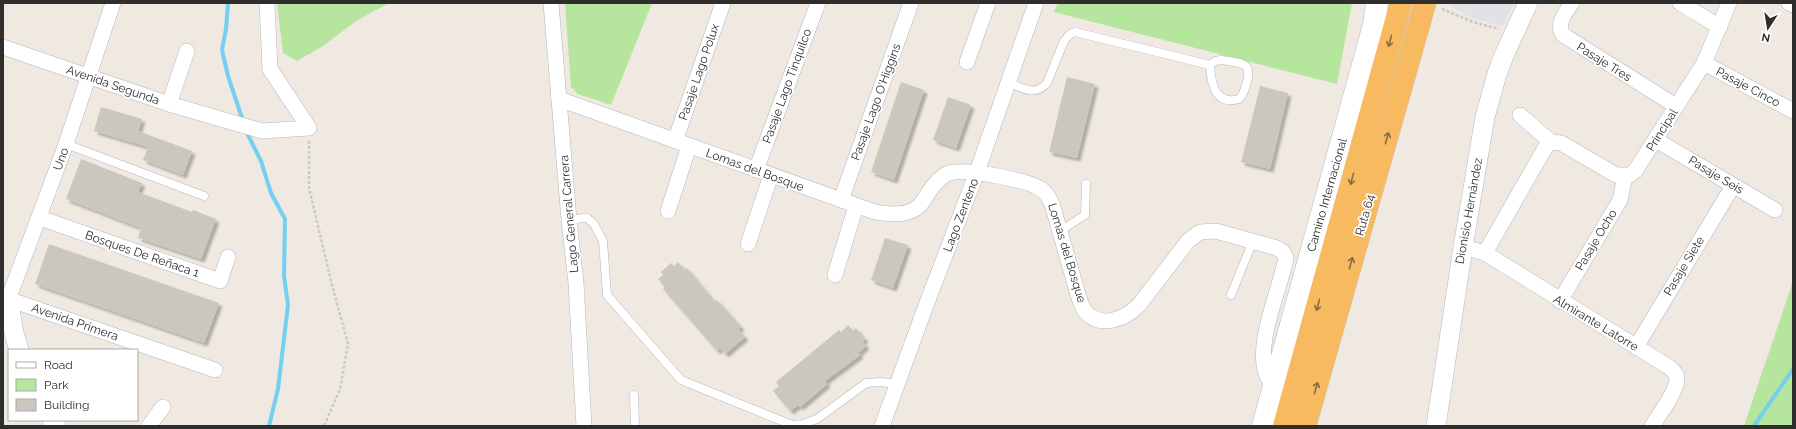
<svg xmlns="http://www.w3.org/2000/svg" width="1796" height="429" viewBox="0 0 1796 429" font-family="Raleway,sans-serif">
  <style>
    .industrial { fill: #e3e1e8 }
    .green { fill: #b6e59e }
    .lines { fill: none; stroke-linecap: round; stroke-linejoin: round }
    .stream { stroke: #75cff0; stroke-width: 4 }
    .building { fill: #cbc7bf; filter: url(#shadow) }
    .service-casing { stroke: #b4b7c1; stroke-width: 9 }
    .minor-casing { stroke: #b4b7c1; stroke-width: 16 }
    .tertiary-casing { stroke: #b4b7c1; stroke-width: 20 }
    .secondary-casing { stroke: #b4b7c1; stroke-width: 23 }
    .trunk-casing { stroke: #c9c9c9; stroke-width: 23 }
    .path { stroke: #c9c9c9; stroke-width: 2.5; stroke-dasharray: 3 2; stroke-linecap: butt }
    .service { stroke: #fff; stroke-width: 8 }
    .minor { stroke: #fff; stroke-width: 15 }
    .tertiary { stroke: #fff; stroke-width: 19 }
    .secondary { stroke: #fff; stroke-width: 22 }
    .trunk { stroke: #f8ba60; stroke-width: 22 }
    .oneway { stroke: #896d44 }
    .labels { text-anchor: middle; stroke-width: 3.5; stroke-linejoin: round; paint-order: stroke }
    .street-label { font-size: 12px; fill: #2e2e2e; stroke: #fff }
  </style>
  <defs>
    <filter id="shadow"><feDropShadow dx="3.5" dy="3.5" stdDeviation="1" flood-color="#0004"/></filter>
  </defs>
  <rect width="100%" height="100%" fill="#efe9e1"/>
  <path class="industrial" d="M1446 3H1514L1502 26 1471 18Z"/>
  <g class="green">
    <path d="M277 3H389L356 21 323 46 297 61 283 53Z"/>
    <path d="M565 3H652L611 105 578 94 571 87Z"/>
    <path d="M1058 3H1352L1337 84 1054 12Z"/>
    <path d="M1793 281V426H1744Z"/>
  </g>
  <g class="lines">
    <g class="stream">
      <path d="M228 3 226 29 222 50 228 76 243 121"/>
      <path d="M246 131 261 161 271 193 285 219 284 276 288 305 278 389 269 426"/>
      <path d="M1754 426 1793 369"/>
    </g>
  </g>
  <g class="building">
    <path d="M1067 77 1095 84 1077 158 1049 152Z"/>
    <path d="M901 82 924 90 894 180 871 172Z"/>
    <path d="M1260 86 1288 93 1270 169 1241 162Z"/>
    <path d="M948 97 971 105 956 148 933 140Z"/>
    <path d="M101 107 142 119 138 131 192 151 183 175 143 160 148 147 94 131Z"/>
    <path d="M81 159 142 183 138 192 192 212 193 210 216 219 201 259 138 238 141 228 66 199Z"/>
    <path d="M885 238 908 245 893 288 871 280Z"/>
    <path d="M49 244 219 303 204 343 35 284Z"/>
    <path d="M678 262 685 270 687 268 715 302 717 300 741 327 738 329 745 337 725 354 720 348 717 351 663 289 665 287 658 279 663 275 661 272 671 263 674 266Z"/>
    <path d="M848 325 853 331 856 328 865 339 862 341 866 346 858 353 860 355 825 381 827 384 813 396 800 407 798 405 790 411 773 391 779 386 776 382 839 330 841 332Z"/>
  </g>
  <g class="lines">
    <defs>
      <g id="service">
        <path d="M1221 60C1238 63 1253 60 1247 82 1245 89 1244 94 1239 99 1215 106 1211 83 1210 65L1215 61Z"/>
        <path d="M1008 82C1021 88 1035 97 1047 83L1064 41 1070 34 1075 32 1210 65"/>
        <path d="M66 144 204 196"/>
        <path d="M587 218 594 224 603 241 607 295 681 380 792 425 803 424 817 419 866 383 881 382 897 384"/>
        <path d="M569 220 583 218"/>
        <path d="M1060 231 1085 215 1086 184"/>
        <path d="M1231 295 1253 241"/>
        <path d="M634 395 635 426"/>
      </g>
      <g id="minor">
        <path d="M551 3 569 220 576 283 584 426"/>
        <path d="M1572 3C1565 13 1556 24 1563 35L1676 106"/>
        <path d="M1680 3 1720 27"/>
        <path d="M1789 3 1793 5"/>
        <path d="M3 47 169 104 262 131 309 128 270 69 267 3"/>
        <path d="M967 62 988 3"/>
        <path d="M1704 63 1793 111"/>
        <path d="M559 99 875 212C890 214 907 217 919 206 925 200 929 190 935 184 939 179 944 175 949 173 965 168 1028 180 1041 189 1047 193 1049 198 1052 204L1079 298C1081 302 1082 307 1084 310 1100 330 1125 319 1139 305L1188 241 1200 232 1216 231 1277 248 1283 252 1286 258C1280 290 1254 345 1267 376 1269 379 1272 383 1274 386"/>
        <path d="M169 104 187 51"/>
        <path d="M1520 115 1551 142 1561 143 1616 175H1630L1635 171 1704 63 1729 3"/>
        <path d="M1656 140 1775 210"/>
        <path d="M675 141 723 3"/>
        <path d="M756 170 818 3"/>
        <path d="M841 200 911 3"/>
        <path d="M668 211 689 146"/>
        <path d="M40 218 220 281 228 257"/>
        <path d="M748 244 771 175"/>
        <path d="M1463 247 1485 253 1669 367C1673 370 1677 374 1677 379 1677 391 1659 415 1652 426"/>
        <path d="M1485 253 1545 148 1551 142"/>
        <path d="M835 275 856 206"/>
        <path d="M8 299 215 370"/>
        <path d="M1560 301 1620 200 1625 176"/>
        <path d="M5 308 66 144 113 3"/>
        <path d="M1636 347 1733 186"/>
        <path d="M149 426 163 407"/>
        <path d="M882 426 925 308 977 172 1036 3"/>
      </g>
      <g id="tertiary">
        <path d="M3 297 8 299 14 333 19 350"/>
        <path d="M52 420 56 426"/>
        <path d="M1436 426 1463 247 1485 117 1497 74 1505 53 1528 3"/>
      </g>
      <path id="secondary" d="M1263 426 1374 25 1377 3"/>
      <g id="trunk">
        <path d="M1284 426 1401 3"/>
        <path d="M1305 426 1425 3"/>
      </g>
    </defs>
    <use href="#service" class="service-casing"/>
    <use href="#minor" class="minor-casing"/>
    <use href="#tertiary" class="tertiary-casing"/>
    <use href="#secondary" class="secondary-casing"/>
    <use href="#trunk" class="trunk-casing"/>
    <g class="path">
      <path d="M1442 9 1473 22 1499 29"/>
      <path d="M309 141V188L331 281 348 344 340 389 324 426"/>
    </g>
    <use href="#service" class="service"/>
    <use href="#minor" class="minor"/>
    <use href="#tertiary" class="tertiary"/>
    <use href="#secondary" class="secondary"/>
    <use href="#trunk" class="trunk"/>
  </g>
  <defs><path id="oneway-shaft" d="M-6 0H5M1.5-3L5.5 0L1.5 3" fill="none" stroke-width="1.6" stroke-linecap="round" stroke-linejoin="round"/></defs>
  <g class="oneway">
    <use href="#oneway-shaft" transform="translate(1390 41) rotate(105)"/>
    <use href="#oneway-shaft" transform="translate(1387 138) rotate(-74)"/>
    <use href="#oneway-shaft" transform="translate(1352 179) rotate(105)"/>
    <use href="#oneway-shaft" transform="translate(1351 263) rotate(-74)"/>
    <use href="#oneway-shaft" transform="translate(1318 305) rotate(105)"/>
    <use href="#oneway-shaft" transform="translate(1316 388) rotate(-74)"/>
  </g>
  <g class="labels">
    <g class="street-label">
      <text transform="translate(1604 62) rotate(32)" y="4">Pasaje Tres</text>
      <text transform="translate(699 72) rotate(-71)" y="4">Pasaje Lago Polux</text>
      <text transform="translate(113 85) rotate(19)" y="4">Avenida Segunda</text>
      <text transform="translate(787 86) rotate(-70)" y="4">Pasaje Lago Tinquilco</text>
      <text transform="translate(1748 87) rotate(28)" y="4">Pasaje Cinco</text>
      <text transform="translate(876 102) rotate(-70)" y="4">Pasaje Lago O'Higgins</text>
      <text transform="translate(1662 130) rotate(-58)" y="4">Principal</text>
      <text transform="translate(61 159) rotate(-70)" y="4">Uno</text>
      <text transform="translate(755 170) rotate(20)" y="4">Lomas del Bosque</text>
      <text transform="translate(1716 175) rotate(31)" y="4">Pasaje Seis</text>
      <text transform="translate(1327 195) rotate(-74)" y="4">Camino Internacional</text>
      <text transform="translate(1469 211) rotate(-80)" y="4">Dionisio Hernández</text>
      <text transform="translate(569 214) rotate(-95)" y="4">Lago General Carrera</text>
      <text transform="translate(961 215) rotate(-69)" y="4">Lago Zenteno</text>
      <text transform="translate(1365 215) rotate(-74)" y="4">Ruta 64</text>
      <text transform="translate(1596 240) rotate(-59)" y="4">Pasaje Ocho</text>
      <text transform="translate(1067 253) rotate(73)" y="4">Lomas del Bosque</text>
      <text transform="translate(142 254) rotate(19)" y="4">Bosques De Reñaca 1</text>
      <text transform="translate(1684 266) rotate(-59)" y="4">Pasaje Siete</text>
      <text transform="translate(75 322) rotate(19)" y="4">Avenida Primera</text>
      <text transform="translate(1596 323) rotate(31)" y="4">Almirante Latorre</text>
    </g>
  </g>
  <rect width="1796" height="429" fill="none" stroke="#2e2e2e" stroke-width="8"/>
  <rect x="8" y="349" width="130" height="72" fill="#ffffff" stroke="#ababab"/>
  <rect x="16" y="362" width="20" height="6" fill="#ffffff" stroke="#ababab"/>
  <text x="44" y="369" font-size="12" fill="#2e2e2e">Road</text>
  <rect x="16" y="379" width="20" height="12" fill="#b6e59e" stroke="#ababab"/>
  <text x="44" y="389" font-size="12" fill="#2e2e2e">Park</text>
  <rect x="16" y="399" width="20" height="12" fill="#cbc7bf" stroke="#ababab"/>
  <text x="44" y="409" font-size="12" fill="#2e2e2e">Building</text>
  <g transform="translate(1768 28) rotate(192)" stroke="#ffffff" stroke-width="3" paint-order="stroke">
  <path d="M0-3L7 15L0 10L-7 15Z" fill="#2e2e2e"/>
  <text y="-6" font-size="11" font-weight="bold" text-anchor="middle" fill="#2e2e2e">N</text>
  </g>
</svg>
